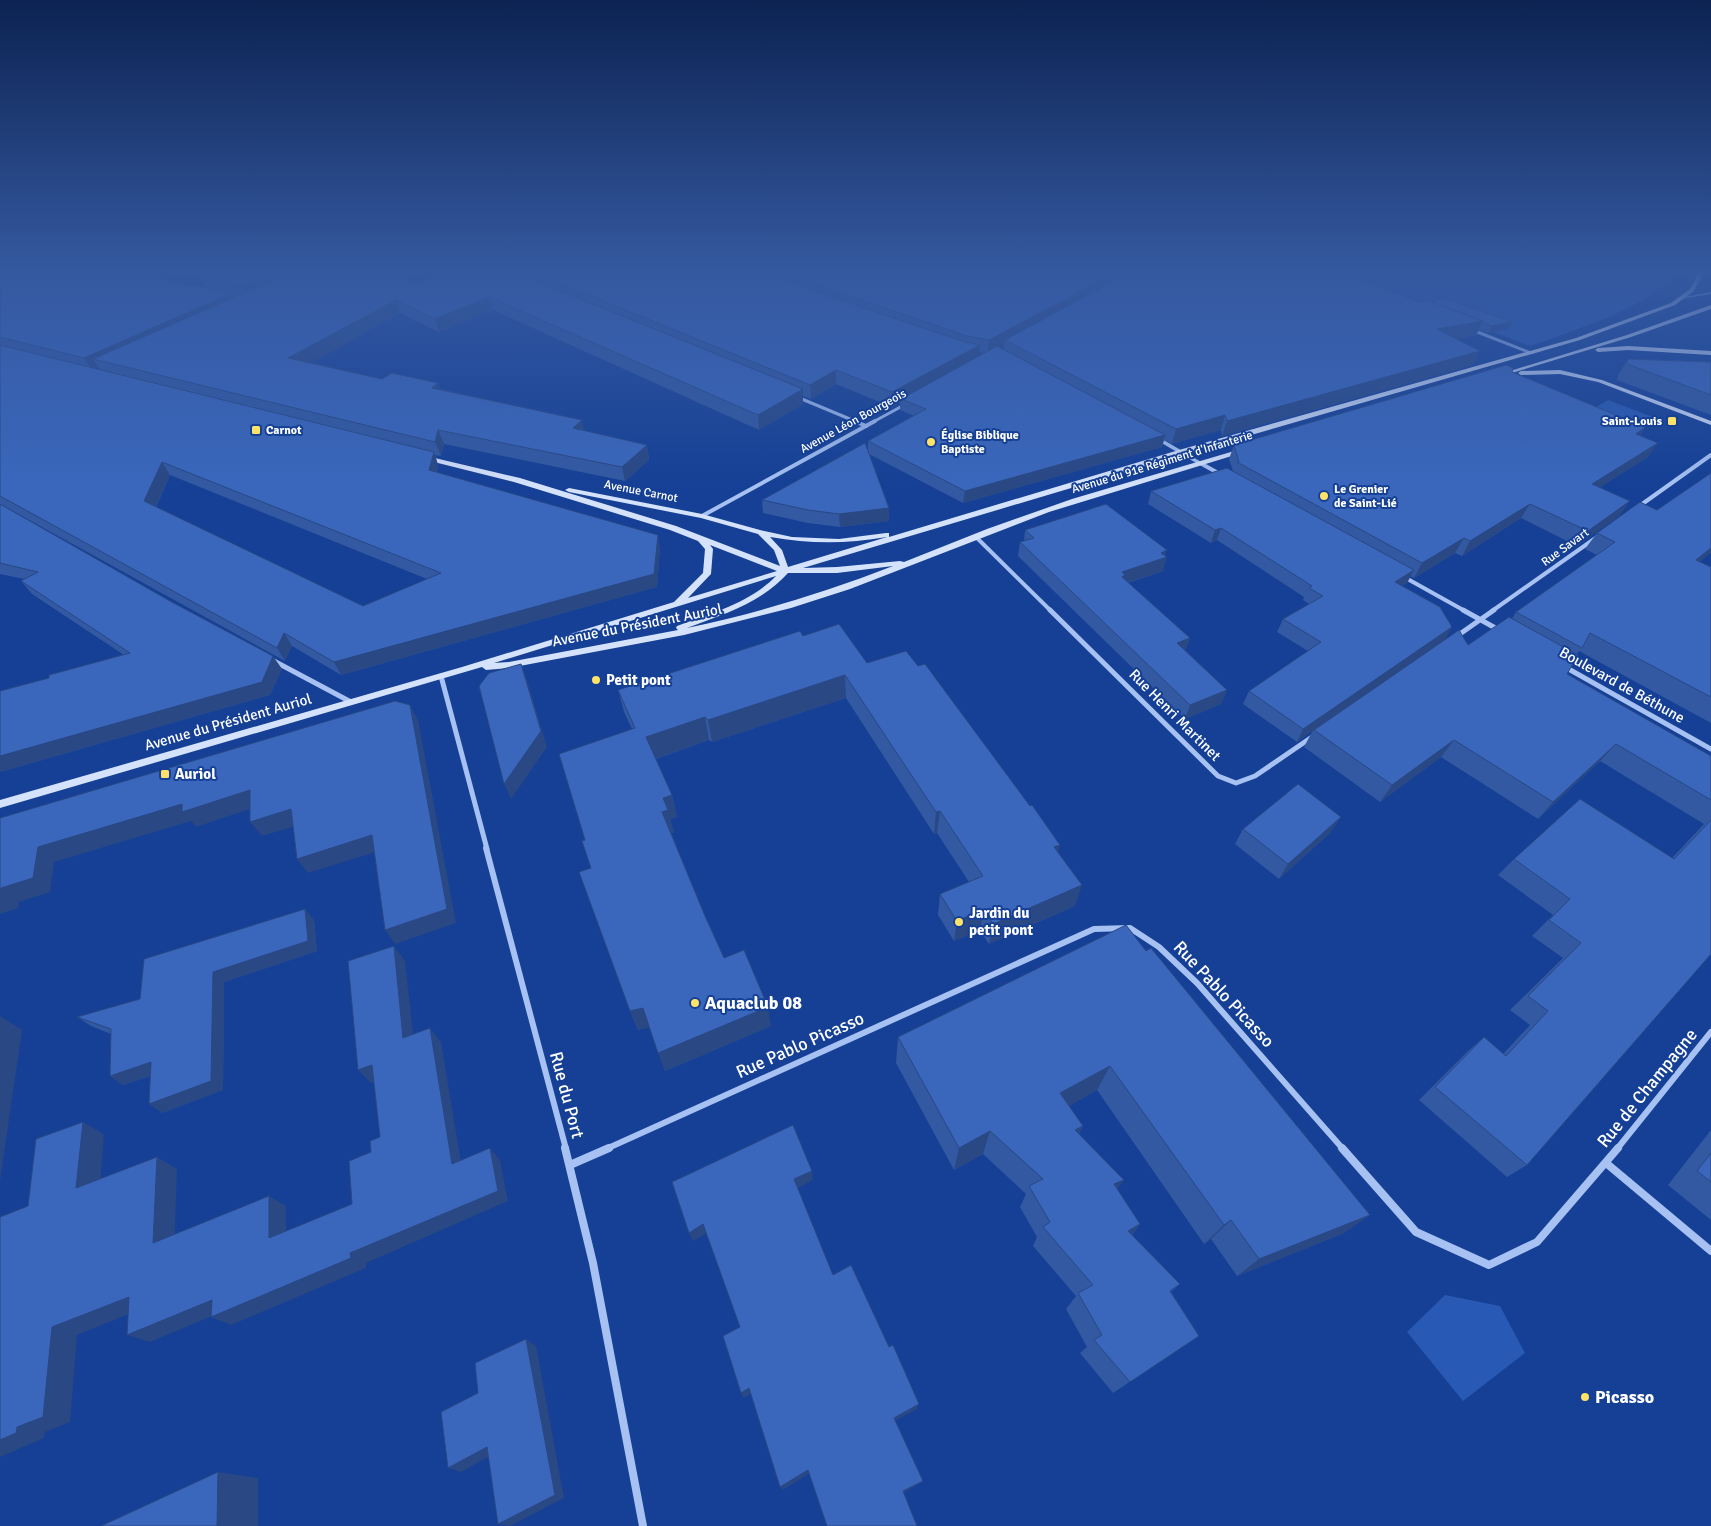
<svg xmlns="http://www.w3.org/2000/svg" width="1711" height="1526" viewBox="0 0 1711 1526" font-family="Signika,sans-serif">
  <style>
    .green { fill: #2859b4 }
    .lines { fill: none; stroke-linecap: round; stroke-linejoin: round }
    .minor-far4 { stroke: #a6c1f2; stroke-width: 3 }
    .minor-far3 { stroke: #a6c1f2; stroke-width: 4 }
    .minor-far2 { stroke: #a6c1f2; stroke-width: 5 }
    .minor-far1 { stroke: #a6c1f2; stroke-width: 6 }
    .minor { stroke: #a6c1f2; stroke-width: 8 }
    .tertiary { fill: #a6c1f2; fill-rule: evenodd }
    .secondary { fill: #d5e2fc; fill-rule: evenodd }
    .wall { fill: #3259a2; fill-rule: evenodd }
    .shaded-wall { fill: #294884 }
    .building { fill: #3a67bc; stroke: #294884; fill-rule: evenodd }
    .poi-dot { fill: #ffe267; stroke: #154095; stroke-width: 2 }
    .labels { text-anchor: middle; stroke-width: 4; stroke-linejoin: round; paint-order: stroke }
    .far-street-label { font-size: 12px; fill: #fff; stroke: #154095 }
    .far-poi-label { font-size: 12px; font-weight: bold; fill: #fff; stroke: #154095; text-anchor: start }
    .street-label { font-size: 15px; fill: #fff; stroke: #154095 }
    .poi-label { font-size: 15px; font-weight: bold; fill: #fff; stroke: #154095; text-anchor: start }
    .near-street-label { font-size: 18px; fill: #fff; stroke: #154095 }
    .near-poi-label { font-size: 18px; font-weight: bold; fill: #fff; stroke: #154095; text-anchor: start }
  </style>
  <rect width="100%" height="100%" fill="#154095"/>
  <g class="green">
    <path d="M1336 272H1673C1663 303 1561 335 1530 346Z"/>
    <path d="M1608 400 1658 419 1647 426 1620 419 1594 408Z"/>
    <path d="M1445 1295 1500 1306 1525 1353 1463 1401 1407 1332Z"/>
  </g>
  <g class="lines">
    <g class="minor-far4">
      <path d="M797 397 857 422"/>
      <path d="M873 422 906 404"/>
    </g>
    <g class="minor-far3">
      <path d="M854 421 866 426"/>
      <path d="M1200 463 1220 474"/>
      <path d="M1638 507 1711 455"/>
      <path d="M702 516 875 421"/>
      <path d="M976 537 1051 611"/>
      <path d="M1404 577 1465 611"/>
      <path d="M1492 611 1597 537"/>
    </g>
    <g class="minor-far2">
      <path d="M1050 610 1218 776 1236 783 1255 776 1312 737"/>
      <path d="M1463 610 1499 630"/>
      <path d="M1457 636 1494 610"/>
      <path d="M272 660 351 702"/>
      <path d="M1565 667 1711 749"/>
      <path d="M441 676 487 849"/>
    </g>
    <g class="minor-far1">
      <path d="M486 848 566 1149"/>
      <path d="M606 1149 1094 929 1130 928 1159 947 1197 983 1343 1149"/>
      <path d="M1617 1149 1711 1032"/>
    </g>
    <g class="minor">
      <path d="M565 1148 593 1263 643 1526"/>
      <path d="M1342 1148 1416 1232 1489 1265 1537 1242 1618 1148"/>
      <path d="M1606 1163 1711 1251"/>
      <path d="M570 1165 609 1148"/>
    </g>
    <g class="tertiary">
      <path d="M1711 292V294L1681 299 1679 298Z"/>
      <path d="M1465 327H1469L1535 353 1530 354 1465 329Z"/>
      <path d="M1151 435H1155L1203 463 1198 464 1151 437Z"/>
    </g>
    <g class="secondary">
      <path d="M1699 272H1704L1694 291 1675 305 1580 340 1185 454 803 568 837 567 900 561 904 562 987 529 1072 499 1241 449 1248 451 1049 512 850 589 791 608 684 635 509 668 486 670 482 667 0 808V800L462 667 674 602 703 573 705 549 698 541 670 530 514 482 422 459V455L520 478 676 526 780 566 774 550 758 534 701 518 569 492 565 490 569 488 702 514 760 530 792 537 839 539 886 533H889V537L1179 450 1576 338 1671 303 1690 289ZM770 537C811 544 845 544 887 537L788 567 782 550ZM710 545 777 571 688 598 711 574 713 549ZM893 566C826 592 758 613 687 628 724 614 761 603 788 573H837ZM776 576C750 603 711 613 677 626L676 628 678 630 509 662 494 663Z"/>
      <path d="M1711 305V309L1631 337 1502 376 1497 375 1627 335Z"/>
      <path d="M1628 346 1711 351V355L1628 350 1598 352 1595 350 1598 348Z"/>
      <path d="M1560 370 1602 380 1711 421V425L1598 382 1560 374 1521 375 1518 373 1521 371Z"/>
    </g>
  </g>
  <g class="wall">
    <path d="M0 272 206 287 201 278 417 284 451 272H1338L1420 302H1432L1512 322 1508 329 1488 333 1479 330 1476 335 1456 339 1473 365 1222 436 1221 430 1172 444 1164 440 1162 447 963 503 869 454 889 508V521L840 527 808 523 763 513 762 500 868 450V441L914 416 900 410V402L892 407 836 384 811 399 803 396V404L759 430 493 310 439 332 400 313 311 363 382 379 438 383 440 389 582 420 584 431 647 445 649 460 625 481 444 444 441 456 435 455 438 465 437 472 660 548 657 587 341 675 292 646 285 661 0 504ZM1004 345 1003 350 999 348ZM979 352 983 353 978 356ZM98 367 101 370 94 368ZM170 475 427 579 363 606 156 507Z"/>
    <path d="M1628 359 1711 362V415L1617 380 1618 375Z"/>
    <path d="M1512 372 1645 427 1640 435 1648 457 1600 487 1620 515 1577 546 1521 518 1462 556 1455 553 1414 578 1410 576 1407 583 1402 586 1452 627 1444 640 1331 718 1468 645 1512 619 1516 612 1597 555 1585 549 1597 533 1700 562 1711 567V723L1579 651 1577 654 1567 674 1711 756V954L1527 1165 1507 1177 1419 1100 1468 1051 1484 1037 1503 1054 1530 1025 1510 1010 1563 958 1532 936 1553 915 1498 875 1514 859 1672 858 1704 824 1600 761 1538 819 1441 757 1380 802 1304 747 1313 730 1297 742 1243 704 1249 691 1308 651 1277 632 1283 619 1309 604 1303 600 1304 597 1217 540 1211 543 1148 504 1151 491 1233 471 1229 459 1234 445Z"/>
    <path d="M0 504 282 669 270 695 0 772V691L49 678 124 655 32 594 21 581 24 579 0 574Z"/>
    <path d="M1025 530 1165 556 1163 571 1128 583 1190 638 1185 651 1227 690 1221 704 1185 719 1018 556 1020 542 1024 541Z"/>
    <path d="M803 636 867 663 1058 853 1075 906 989 944 980 930 954 941 938 915 940 894 969 882 937 833 934 834 846 698 712 742 709 740 656 759 672 795 677 817 670 819 674 832 671 833 705 916 724 958 771 1026 665 1071 649 1027 638 1030 630 1011 591 868 585 840 632 729 624 712 618 690Z"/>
    <path d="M1243 829 1331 832 1279 879 1235 844Z"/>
    <path d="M314 920 317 951 224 982 223 1090 162 1113 150 1076 123 1085 110 1076 111 1034 91 1026 77 1017 140 999Z"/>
    <path d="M1146 951 1370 1215 1342 1234 1237 1276 1211 1239 1204 1244 1097 1090 1069 1106 1083 1126 1079 1134 1140 1224 1132 1235 1180 1284 1171 1292 1199 1336 1113 1393 1080 1353 1087 1347 1066 1309 1076 1296 1033 1246 1037 1237 1020 1207 1026 1194 983 1154 954 1170 896 1063 898 1037Z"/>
    <path d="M1711 1130V1220L1668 1185Z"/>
  </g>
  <g class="shaded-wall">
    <path d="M276 272H310L246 300 240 287Z"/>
    <path d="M1117 272H1139L1005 340 1004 345 987 354 989 340Z"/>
    <path d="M230 294 236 305 93 359 98 367 91 370 84 358Z"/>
    <path d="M489 297 493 310 439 332 435 319Z"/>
    <path d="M396 300 400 313 295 372 288 358Z"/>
    <path d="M1483 321 1476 335 1431 343 1437 329Z"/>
    <path d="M1512 322 1508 329 1488 333 1492 326Z"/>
    <path d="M980 345 978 359 901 399 900 402 892 407V392Z"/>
    <path d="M1480 351 1473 365 1222 436 1227 421Z"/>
    <path d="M836 370V384L811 399 810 385Z"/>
    <path d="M438 383 443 397 432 388Z"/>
    <path d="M803 389V404L759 430 758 415Z"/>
    <path d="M1225 415 1221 430 1172 444 1176 429Z"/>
    <path d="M582 420 585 435 573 428Z"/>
    <path d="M1645 427 1635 442 1636 434Z"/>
    <path d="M438 430 444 444 441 456 435 442Z"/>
    <path d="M1165 435 1162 447 963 503 965 491Z"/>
    <path d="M1658 443 1648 457 1583 498 1592 484Z"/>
    <path d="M647 445 649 460 625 481 622 467Z"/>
    <path d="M434 452 438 465 434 482 429 470Z"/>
    <path d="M162 462 170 475 152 514 144 501Z"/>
    <path d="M1630 501 1620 515 1577 546 1588 531Z"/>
    <path d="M1530 504 1521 518 1462 556 1470 541Z"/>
    <path d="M889 508V521L840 527 839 514Z"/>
    <path d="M1221 528 1217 540 1211 543 1215 530Z"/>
    <path d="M658 535 660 548 657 587 341 675 334 662Z"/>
    <path d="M1464 538 1455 553 1414 578 1422 563Z"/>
    <path d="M1711 548V553L1682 577 1696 560Z"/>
    <path d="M1167 550 1164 558 1167 557 1163 571 1123 584 1122 572Z"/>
    <path d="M1414 570 1407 583 1388 594 1395 582Z"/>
    <path d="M1452 627 1444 640 1297 742 1303 729Z"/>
    <path d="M284 633 292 646 285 661 277 648Z"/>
    <path d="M1190 638 1185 652 1177 643Z"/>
    <path d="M273 656 282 669 270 695 0 772V756Z"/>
    <path d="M521 664 527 680 547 747 511 799 504 784Z"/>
    <path d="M845 675 846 698 712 742 708 720Z"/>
    <path d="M1227 690 1221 704 1185 719 1190 705Z"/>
    <path d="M410 705 418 720 456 923 395 944 385 930Z"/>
    <path d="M705 717 709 740 652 760 646 737Z"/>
    <path d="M1454 740 1441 757 1380 802 1392 785Z"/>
    <path d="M1616 744 1600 761 1538 819 1553 802Z"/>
    <path d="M250 790 262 805 196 827 191 821 54 862 50 892 19 902 18 908 0 914V894L1 888 38 847 182 804Z"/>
    <path d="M672 795 677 817 670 819 674 832 668 834 662 812 663 798Z"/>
    <path d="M291 809 302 824 262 836 250 822Z"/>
    <path d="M940 811 937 833 934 834 936 812Z"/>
    <path d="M1341 817 1331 832 1279 879 1288 864Z"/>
    <path d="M372 835 382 850 308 873 297 859Z"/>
    <path d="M1060 845 1054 867V847Z"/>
    <path d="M1082 885 1075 906 989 944 993 924Z"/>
    <path d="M305 909 314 920 317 951 224 982 223 1090 162 1113 149 1104 213 972Z"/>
    <path d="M984 909 980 930 954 941 957 921Z"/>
    <path d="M394 946 405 961 415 1052 403 1038Z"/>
    <path d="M768 1007 771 1026 665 1071 658 1053Z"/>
    <path d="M643 1008 650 1027 638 1030 630 1011Z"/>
    <path d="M0 1016 22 1030 0 1181Z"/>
    <path d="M430 1028 441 1042 463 1175 452 1164Z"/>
    <path d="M151 1062 164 1071 123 1085 110 1076Z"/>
    <path d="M372 1065 385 1078 371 1083 358 1070Z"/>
    <path d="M1110 1066 1097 1090 1050 1117 1060 1093Z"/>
    <path d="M83 1122 104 1134 99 1199 76 1188Z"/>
    <path d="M1083 1126 1071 1148 1075 1130Z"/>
    <path d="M990 1131 983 1154 954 1170 959 1148Z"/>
    <path d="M490 1148 500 1160 508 1201 366 1263V1268L231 1325 211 1317 350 1253Z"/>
    <path d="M157 1157 177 1169 174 1253 153 1243Z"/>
    <path d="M812 1171 813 1180 796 1189 794 1179Z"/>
    <path d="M1124 1180 1110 1200 1114 1184Z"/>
    <path d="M269 1196 286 1206V1248L269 1238Z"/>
    <path d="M1370 1215 1342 1234 1237 1276 1259 1259Z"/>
    <path d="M1231 1220 1211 1239 1204 1244 1224 1225Z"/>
    <path d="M703 1224 707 1233 693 1241 689 1233Z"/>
    <path d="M1140 1224 1125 1243 1128 1231Z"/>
    <path d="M129 1297 151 1305 77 1335 70 1422 45 1432 44 1438 0 1457V1440L17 1427 52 1327Z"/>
    <path d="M212 1300 231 1308 150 1342 127 1335Z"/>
    <path d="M526 1339 536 1346 564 1498 510 1526 498 1524Z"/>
    <path d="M749 1388 752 1393 744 1398 741 1393Z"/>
    <path d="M919 1404 917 1409 893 1422 894 1418Z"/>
    <path d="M487 1447 499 1451 461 1472 448 1468Z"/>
    <path d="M808 1470 810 1473 783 1490 780 1487Z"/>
    <path d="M218 1472 258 1478V1526H217Z"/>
    <path d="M923 1481 921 1483 902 1494 903 1491Z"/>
  </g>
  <g class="building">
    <path d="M0 272H133L187 286 192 284 230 294 84 358 0 337Z"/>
    <path d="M215 272H276L240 287 201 278Z"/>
    <path d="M292 272H390L417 284 451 272H513L803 389 758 415 489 297 435 319 396 300 288 358 382 379 392 373 438 383 432 388 582 420 573 428 647 445 622 467 438 430 435 442 93 359Z"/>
    <path d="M532 272H759L965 342 980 345 892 392 836 370 810 385Z"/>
    <path d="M780 272H1117L989 340 967 336Z"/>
    <path d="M1130 272H1338L1420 302 1426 299 1483 321 1437 329 1480 351 1227 421 1225 415 1176 429 1005 340Z"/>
    <path d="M1442 297 1512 322 1492 326 1483 322V321L1432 302Z"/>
    <path d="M0 345 434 452 429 470 658 535 654 574 334 662 284 633 277 648 0 496ZM162 462 441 573 363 606 144 501Z"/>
    <path d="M997 346 1165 435 965 491 868 441 926 409 901 399Z"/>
    <path d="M1628 359 1711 362V395L1627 364Z"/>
    <path d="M1506 365 1513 368 1512 372 1645 427 1636 434 1658 443 1592 484 1630 501 1588 531 1530 504 1470 541 1464 538 1422 563 1237 462H1239L1234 445Z"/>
    <path d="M865 443 889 508 839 514 808 510 762 500Z"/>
    <path d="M1227 468 1414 570 1395 582 1440 607 1452 627 1303 729 1249 691 1321 642 1283 619 1323 596 1309 588 1312 586 1221 528 1215 530 1151 491Z"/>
    <path d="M1711 473V548L1696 560 1711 567V697L1590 633 1582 648 1516 612 1615 542 1597 533 1640 502 1657 510Z"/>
    <path d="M0 504 170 601 273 656 262 682 0 756V691L49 678V675L130 653 21 581 38 572 0 563Z"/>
    <path d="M1106 504 1167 550 1161 553 1167 557 1122 572 1125 575 1122 577 1190 638 1177 643 1227 690 1190 705 1020 542 1034 538 1025 530Z"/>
    <path d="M1509 617 1578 655 1567 674 1711 756V800L1616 744 1553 802 1454 740 1392 785 1314 730 1459 630 1468 645Z"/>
    <path d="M839 624 867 663 906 651 918 666 925 664 1030 806 1032 805 1060 845 1054 847 1082 885 993 924 984 909 957 921 940 894 983 876 940 811 936 812 845 675 708 720 705 717 646 737 672 795 663 798 668 810 662 812 705 916 724 958 744 950 768 1007 658 1053 643 1008 630 1011 579 872 591 868 582 841 585 840 559 754 635 728 618 690 800 631 803 636Z"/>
    <path d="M521 664 541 731 504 784 479 686 489 673Z"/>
    <path d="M395 701 410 705 447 909 385 930 372 835 297 859 291 809 250 822V790L182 812V804L38 847 33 878 1 888 0 894V818Z"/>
    <path d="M1298 784 1341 817 1288 864 1243 829Z"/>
    <path d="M1580 799 1674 859 1711 820V954L1527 1165 1435 1087 1484 1037 1506 1056 1548 1011 1528 996 1581 943 1549 920 1570 899 1514 859Z"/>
    <path d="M305 909 308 941 213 972 211 1081 149 1104 151 1062 110 1076 111 1029 77 1017 140 999 144 959Z"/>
    <path d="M1126 925 1146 951 1151 948 1370 1215 1259 1259 1231 1220 1224 1225 1110 1066 1060 1093 1083 1126 1075 1130 1124 1180 1114 1184 1140 1224 1128 1231 1180 1284 1170 1291 1199 1336 1130 1382 1094 1340 1102 1335 1078 1293 1093 1285 1043 1227 1050 1222 1029 1186 1043 1179 990 1131 959 1148 898 1037Z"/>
    <path d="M394 946 403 1038 430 1028 452 1164 490 1148 498 1191 350 1253 351 1258 211 1317 212 1300 127 1335 129 1297 52 1327 43 1417 17 1427 16 1433 0 1440V1217L28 1206 36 1139 83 1122 76 1188 157 1157 153 1243 269 1196V1238L352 1204 349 1161 371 1152 370 1141 380 1137 372 1065 358 1070 348 961Z"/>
    <path d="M793 1125 812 1171 794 1179 833 1275 851 1265 889 1347 893 1345 919 1404 894 1418 923 1481 903 1491 917 1526H827L808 1470 780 1487 749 1388 741 1393 723 1336 740 1327 703 1224 689 1233 672 1182Z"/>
    <path d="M1711 1153V1182L1697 1171Z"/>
    <path d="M526 1339 555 1495 498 1524 487 1447 448 1468 441 1412 478 1393 475 1363Z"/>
    <path d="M218 1472 217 1526H101Z"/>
  </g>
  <linearGradient id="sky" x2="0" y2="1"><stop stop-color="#0c2352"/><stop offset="0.56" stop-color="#3559a0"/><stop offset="1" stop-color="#3559a0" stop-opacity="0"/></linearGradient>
  <rect width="1711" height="485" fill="url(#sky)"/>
  <g class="poi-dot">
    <rect x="1667" y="416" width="10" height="10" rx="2.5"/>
    <rect x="251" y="425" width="10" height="10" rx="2.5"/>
    <circle cx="931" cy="442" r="5"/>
    <circle cx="1324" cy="496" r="5"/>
    <circle cx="596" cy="680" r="5"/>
    <rect x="160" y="769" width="10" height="10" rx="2.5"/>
    <circle cx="959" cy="922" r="5"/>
    <circle cx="695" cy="1003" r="5"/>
    <circle cx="1585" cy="1397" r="5"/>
  </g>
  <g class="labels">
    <g class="far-street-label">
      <text transform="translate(853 421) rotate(-29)" y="4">Avenue Léon Bourgeois</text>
      <text transform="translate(1162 462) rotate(-17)" y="4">Avenue du 91e Régiment d'Infanterie</text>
      <text transform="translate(641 491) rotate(11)" y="4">Avenue Carnot</text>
      <text transform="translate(1565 547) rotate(-36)" y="4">Rue Savart</text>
    </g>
    <g class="far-poi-label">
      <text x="1662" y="425" text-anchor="end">Saint-Louis</text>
      <text x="266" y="434">Carnot</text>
      <text x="941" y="439">Église Biblique<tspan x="941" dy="14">Baptiste</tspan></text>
      <text x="1334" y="493">Le Grenier<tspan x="1334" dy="14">de Saint-Lié</tspan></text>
    </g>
    <g class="street-label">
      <text transform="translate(637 625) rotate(-11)" y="5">Avenue du Président Auriol</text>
      <text transform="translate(1622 685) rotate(29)" y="5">Boulevard de Béthune</text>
      <text transform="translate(1175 715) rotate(45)" y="5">Rue Henri Martinet</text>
      <text transform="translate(228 722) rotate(-16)" y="5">Avenue du Président Auriol</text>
    </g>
    <g class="poi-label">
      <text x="606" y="685">Petit pont</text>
      <text x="175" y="779">Auriol</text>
      <text x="969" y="918">Jardin du<tspan x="969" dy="17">petit pont</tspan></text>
    </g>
    <g class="near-street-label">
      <text transform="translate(1224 994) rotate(47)" y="6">Rue Pablo Picasso</text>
      <text transform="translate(800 1045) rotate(-24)" y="6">Rue Pablo Picasso</text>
      <text transform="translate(1647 1088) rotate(-51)" y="6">Rue de Champagne</text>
      <text transform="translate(567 1095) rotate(75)" y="6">Rue du Port</text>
    </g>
    <g class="near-poi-label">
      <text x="705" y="1009">Aquaclub 08</text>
      <text x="1595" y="1403">Picasso</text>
    </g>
  </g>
</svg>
